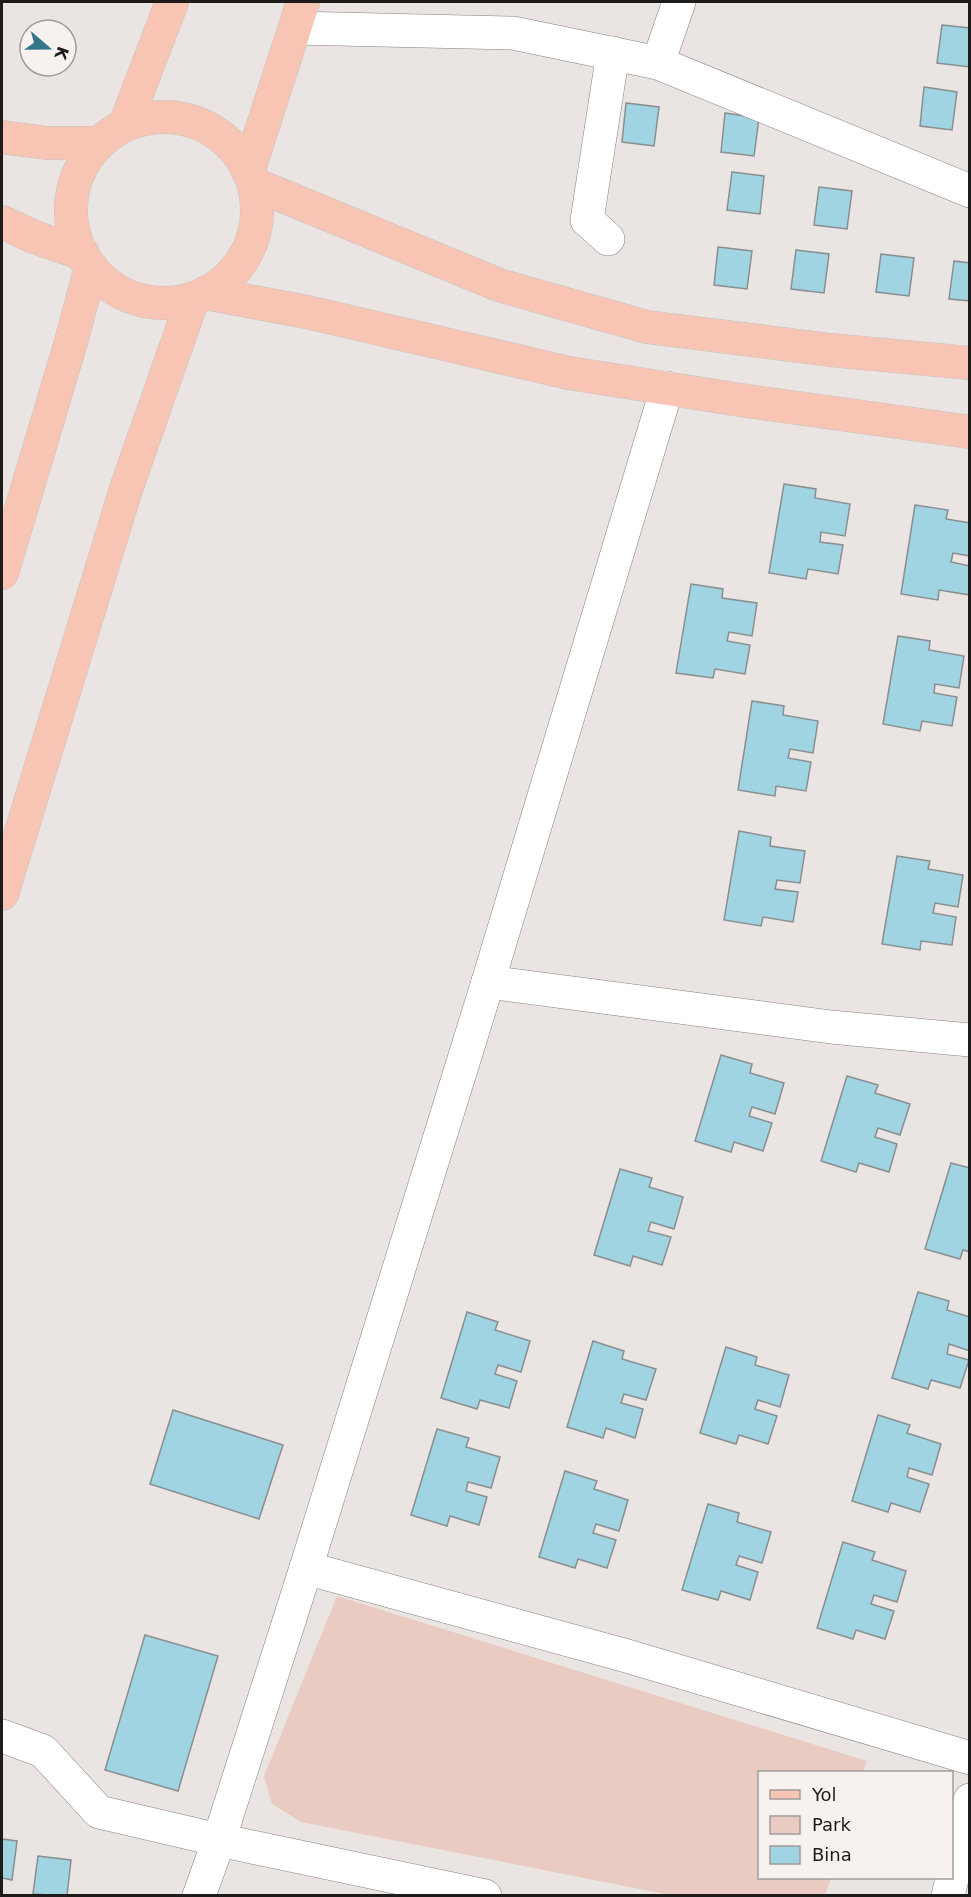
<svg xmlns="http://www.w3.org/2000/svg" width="971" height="1897" viewBox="0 0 971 1897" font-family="'DejaVu Sans',sans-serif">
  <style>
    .green { fill: #eacbc1 }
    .building { fill: #a0d4e3; stroke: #898e8f; stroke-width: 1.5 }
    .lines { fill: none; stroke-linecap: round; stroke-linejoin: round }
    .minor-casing { stroke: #868180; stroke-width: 34 }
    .major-casing { stroke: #c4c4c4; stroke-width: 34 }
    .minor { stroke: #fff; stroke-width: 33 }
    .major { stroke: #f8c5b5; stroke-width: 33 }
  </style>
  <rect width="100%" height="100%" fill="#eae5e3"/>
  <path class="green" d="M337 1596 867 1761 863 1772H760V1878H831L825 1895H670L301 1822 272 1804 264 1776Z"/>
  <g class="building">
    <path d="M942 25 970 28V67L937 63Z"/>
    <path d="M924 87 957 92 952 130 920 126Z"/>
    <path d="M626 103 659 107 654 146 622 142Z"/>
    <path d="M725 113 759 118 754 156 721 152Z"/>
    <path d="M732 172 764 176 760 214 727 210Z"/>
    <path d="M819 187 852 191 847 229 814 225Z"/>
    <path d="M718 247 752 251 747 289 714 285Z"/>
    <path d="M796 250 829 254 824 293 791 289Z"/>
    <path d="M881 254 914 258 909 296 876 292Z"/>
    <path d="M954 261 970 263V301L949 299Z"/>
    <path d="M784 484 816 489 815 498 850 504 845 536 821 532 820 542 843 545 838 574 808 569 806 579 769 573Z"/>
    <path d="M915 505 948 510 946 519 970 523V556L953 553 951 562 970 566V595L939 590 938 600 901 594Z"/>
    <path d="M691 584 723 589 722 598 757 603 752 636 729 632 727 641 750 645 745 674 715 669 713 678 676 673Z"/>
    <path d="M898 636 930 641 929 650 964 656 959 688 935 684 934 693 957 697 952 726 922 721 920 731 883 724Z"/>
    <path d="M752 701 784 706 783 715 818 721 813 753 790 749 788 758 811 762 806 791 776 786 775 796 738 790Z"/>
    <path d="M739 831 771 837 770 846 805 851 800 883 777 880 775 889 798 892 793 922 763 917 761 926 724 920Z"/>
    <path d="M897 856 930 861 928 869 963 875 958 907 935 903 933 913 956 917 952 945 921 941 920 950 882 944Z"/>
    <path d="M721 1055 752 1064 750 1073 784 1083 775 1114 752 1107 749 1116 772 1123 763 1151 734 1142 731 1152 695 1141Z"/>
    <path d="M847 1076 878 1085 875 1093 910 1104 900 1135 878 1128 875 1137 897 1144 889 1172 859 1163 856 1172 821 1161Z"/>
    <path d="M951 1163 970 1168V1252L963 1250 960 1259 925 1249Z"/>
    <path d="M620 1169 652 1178 649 1187 683 1197 674 1229 651 1222 648 1231 671 1237 662 1265 633 1256 630 1266 594 1255Z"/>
    <path d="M918 1292 949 1301 947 1310 970 1317V1351L949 1344 947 1354 969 1360 960 1388 931 1380 928 1389 892 1378Z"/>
    <path d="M467 1312 498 1322 495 1330 530 1341 521 1372 498 1365 495 1374 517 1381 509 1408 480 1400 477 1409 441 1398Z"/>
    <path d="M593 1341 624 1351 622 1359 656 1369 646 1400 624 1394 621 1403 643 1409 635 1438 606 1428 603 1438 567 1427Z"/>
    <path d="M726 1347 757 1357 755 1365 789 1375 780 1407 758 1400 755 1409 777 1416 768 1444 739 1435 736 1444 700 1433Z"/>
    <path d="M173 1410 283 1445 259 1519 150 1484Z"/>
    <path d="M878 1415 910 1425 907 1433 941 1444 932 1475 909 1468 907 1477 929 1484 920 1512 891 1503 888 1512 852 1501Z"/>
    <path d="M437 1429 469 1438 466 1447 500 1457 491 1488 468 1482 466 1491 487 1497 479 1525 450 1516 447 1526 411 1515Z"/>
    <path d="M565 1471 597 1481 594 1489 628 1500 619 1531 596 1524 593 1533 616 1540 607 1568 578 1559 575 1568 539 1557Z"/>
    <path d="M708 1504 739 1513 737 1522 771 1532 762 1563 739 1556 736 1565 758 1572 750 1600 721 1591 718 1600 682 1590Z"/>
    <path d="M843 1542 875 1552 872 1560 906 1571 897 1602 874 1595 871 1604 894 1611 885 1639 856 1630 853 1639 817 1628Z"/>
    <path d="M145 1635 218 1656 178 1791 105 1770Z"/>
    <path d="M2 1839 17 1841 12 1880 2 1878Z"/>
    <path d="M38 1856 71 1860 67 1896 33 1894Z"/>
  </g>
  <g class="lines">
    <defs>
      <g id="minor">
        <path d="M295 28 513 33 658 63 970 191"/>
        <path d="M658 63 679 2"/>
        <path d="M608 239 587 220 613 53"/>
        <path d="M488 982 831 1027 970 1040"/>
        <path d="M306 1568 627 1656 970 1758"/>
        <path d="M2 1736 43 1751 99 1812 219 1840 485 1896"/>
        <path d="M199 1896 219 1840 306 1568 488 982 667 388"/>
        <path d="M948 1896 970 1800"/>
      </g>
      <g id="major">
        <circle cx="164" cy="210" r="93"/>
        <path d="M125 125 172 2"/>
        <path d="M2 137 47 143H98"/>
        <path d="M248 172 303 2"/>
        <path d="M254 184 499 285 647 327 830 350 970 363"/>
        <path d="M2 222 34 237 83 254"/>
        <path d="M205 293 307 312 569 373 747 401 970 432"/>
        <path d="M2 573 71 342 91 267"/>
        <path d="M2 894 126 489 193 298"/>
      </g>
    </defs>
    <use href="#minor" class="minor-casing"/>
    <use href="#major" class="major-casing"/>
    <use href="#minor" class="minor"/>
    <use href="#major" class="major"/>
  </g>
  <rect width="971" height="1897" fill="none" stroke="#1e1c1b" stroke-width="6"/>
  <rect x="758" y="1771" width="195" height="108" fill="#f7f2f0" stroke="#a09c9b" stroke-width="1.5"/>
  <rect x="770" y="1790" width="30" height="9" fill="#f8c5b5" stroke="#a09c9b" stroke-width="1.5"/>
  <text x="812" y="1801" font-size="18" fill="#1e1c1b">Yol</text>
  <rect x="770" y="1816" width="30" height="18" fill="#eacbc1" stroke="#a09c9b" stroke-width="1.5"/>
  <text x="812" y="1831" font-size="18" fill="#1e1c1b">Park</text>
  <rect x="770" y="1846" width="30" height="18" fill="#a0d4e3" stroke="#a09c9b" stroke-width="1.5"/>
  <text x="812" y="1861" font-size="18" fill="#1e1c1b">Bina</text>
  <g transform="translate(48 48) rotate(110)"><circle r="28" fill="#f7f2f0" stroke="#a09c9b" stroke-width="1.5"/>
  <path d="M0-4.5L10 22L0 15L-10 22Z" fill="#347688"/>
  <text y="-9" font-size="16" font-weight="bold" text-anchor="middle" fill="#1e1c1b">K</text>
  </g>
</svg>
